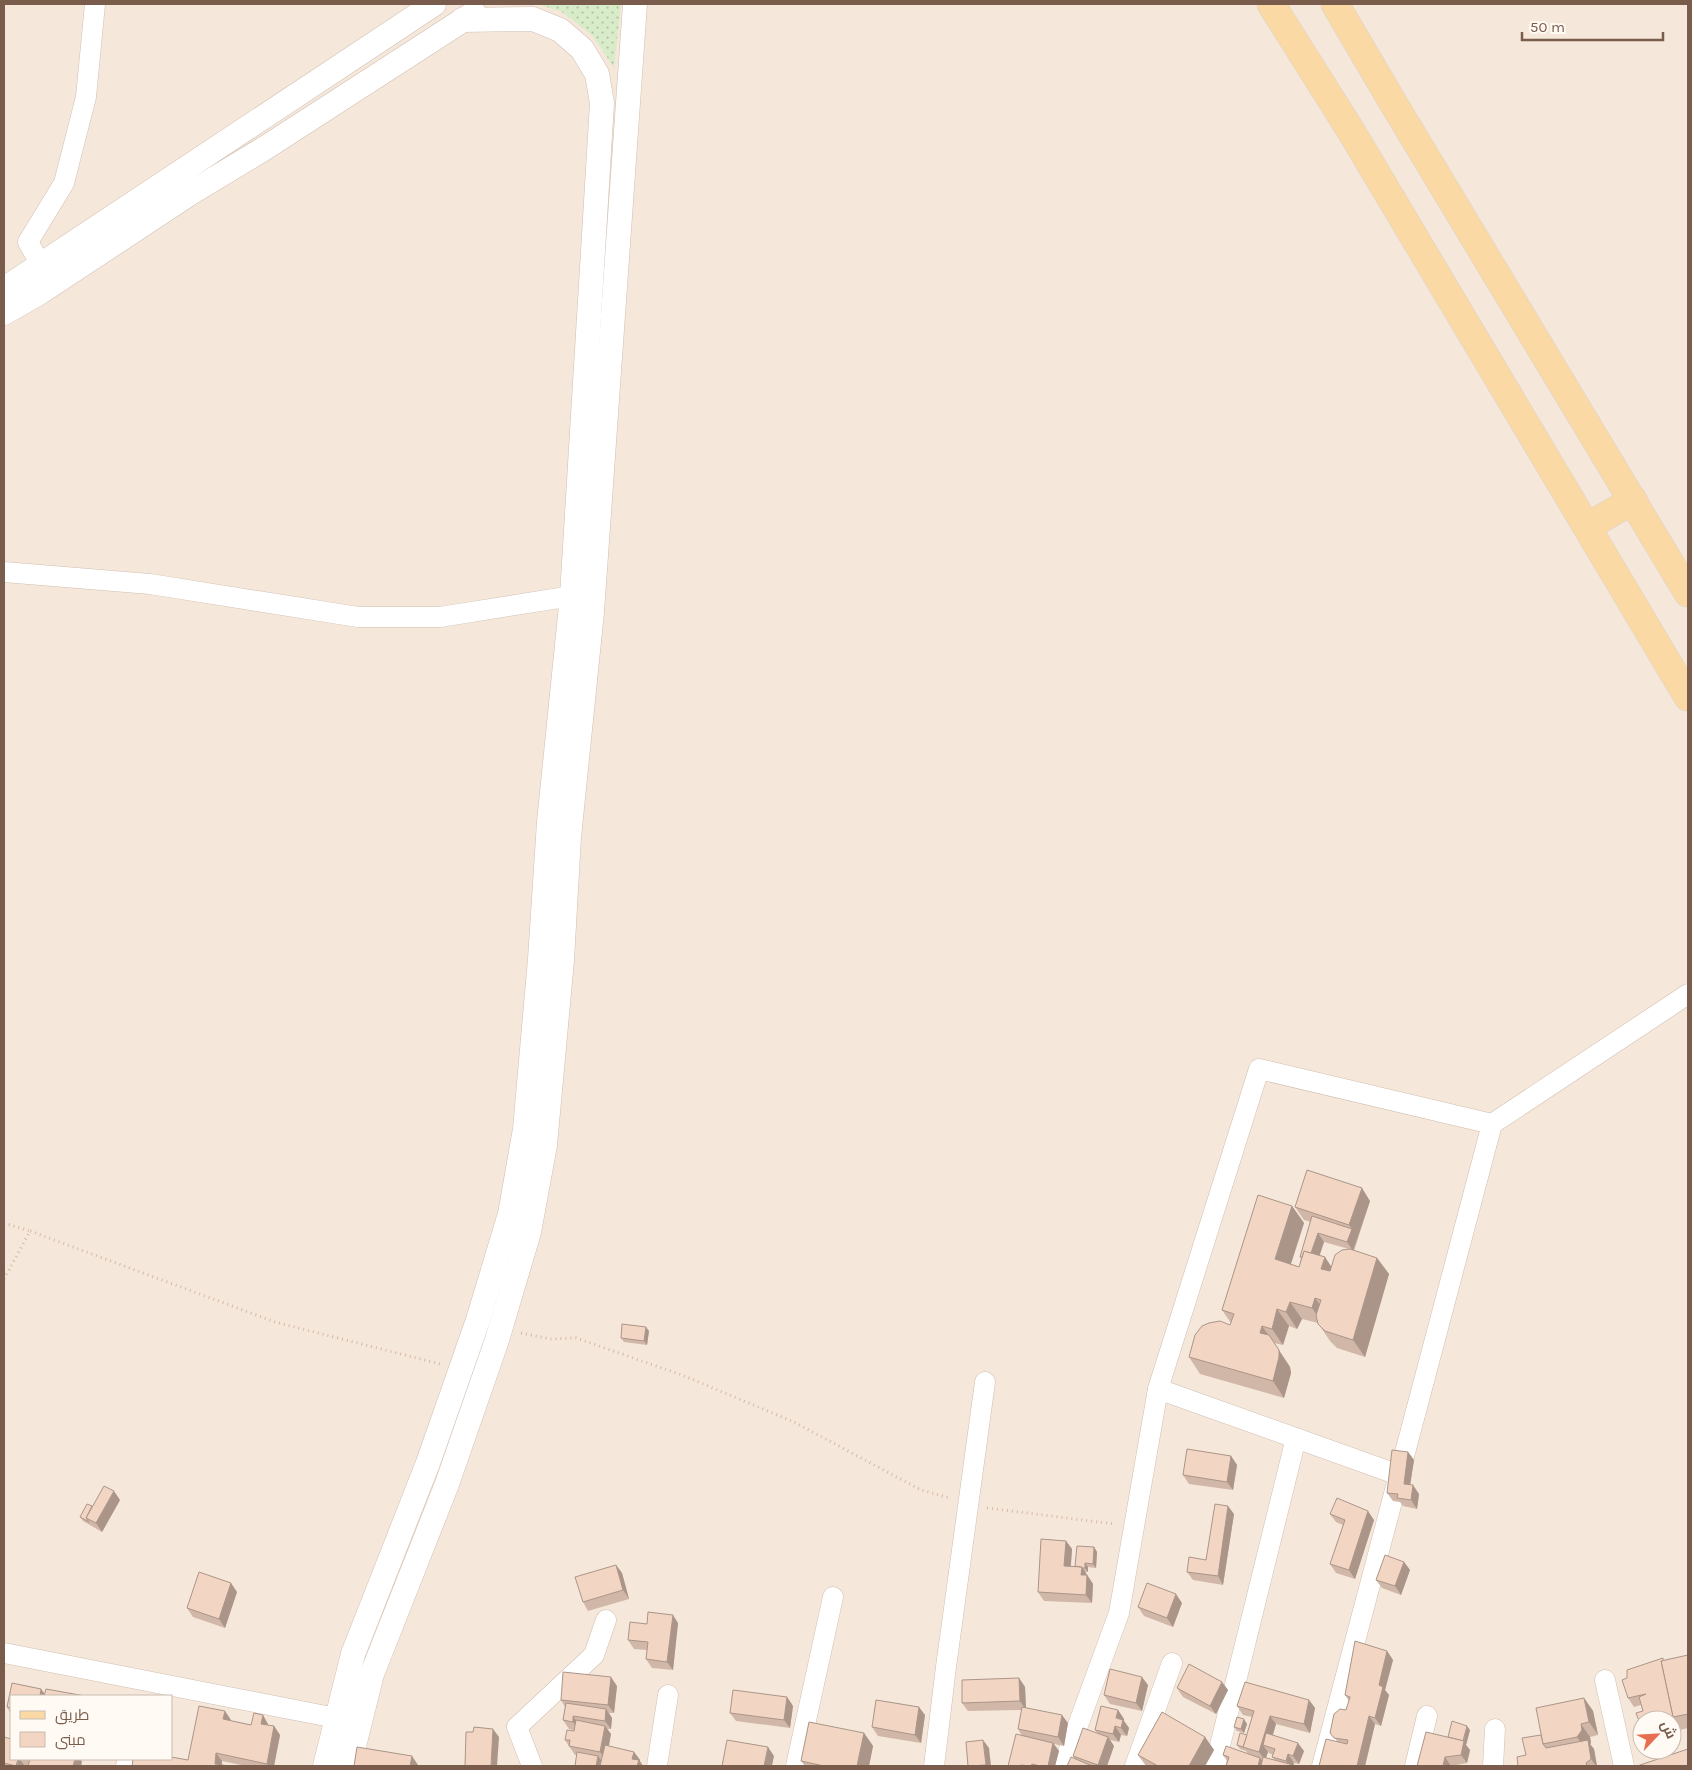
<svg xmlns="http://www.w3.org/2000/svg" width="1692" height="1770" viewBox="0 0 1692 1770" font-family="Karla,Cairo,sans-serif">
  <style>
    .residential { fill: #f5e8da; fill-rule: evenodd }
    .grass { fill: url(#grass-dots) }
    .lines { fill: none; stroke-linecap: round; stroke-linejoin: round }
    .minor-casing { stroke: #d1beb0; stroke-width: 21 }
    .tertiary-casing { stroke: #d1beb0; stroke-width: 25 }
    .primary-casing { stroke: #dad1cd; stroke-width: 29 }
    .path { stroke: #d9b8a5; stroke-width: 3; stroke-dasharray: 1 4; stroke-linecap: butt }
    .minor { stroke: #fff; stroke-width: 20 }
    .tertiary { stroke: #fff; stroke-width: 24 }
    .primary { stroke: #fbd9a5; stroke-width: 28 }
    .wall { fill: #d1b7a8; fill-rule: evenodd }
    .shaded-wall { fill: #aa9588 }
    .building { fill: #f3d5c3; stroke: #aa9588 }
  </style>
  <defs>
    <pattern id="grass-dots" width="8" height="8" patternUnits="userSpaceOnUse" patternTransform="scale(1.25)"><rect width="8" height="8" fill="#d8ecc9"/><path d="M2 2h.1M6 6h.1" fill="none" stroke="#b4c2a5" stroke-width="1.8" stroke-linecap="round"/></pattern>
  </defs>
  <rect width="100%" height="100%" fill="#fdf6ec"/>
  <path class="residential" d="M4 4H1688V1766H4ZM11 1696H171V1759H11ZM1642 1720H1672V1750H1642Z"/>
  <path class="grass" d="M537 4H621L614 68 593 36 562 12Z"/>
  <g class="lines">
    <defs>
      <g id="minor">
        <path d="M41 265 28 242 64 183 86 97 95 4"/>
        <path d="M4 572 150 584 358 617H440L572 596"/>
        <path d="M1158 1389 1399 1475"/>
        <path d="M4 1653 336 1718"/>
        <path d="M1605 1680 1624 1766"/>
        <path d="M126 1766 128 1759"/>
        <path d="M532 1766 517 1727 594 1655 606 1620"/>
        <path d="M657 1766 668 1695"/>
        <path d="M796 1766 833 1597"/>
        <path d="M934 1766 946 1667 985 1382"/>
        <path d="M1063 1766 1119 1613 1158 1389 1259 1069 1492 1124"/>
        <path d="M1135 1766 1172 1663"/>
        <path d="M1215 1766 1296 1438"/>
        <path d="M1322 1766 1492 1124 1688 994"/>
        <path d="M1415 1766 1427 1716"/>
        <path d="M1493 1766 1495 1729"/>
      </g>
      <g id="tertiary">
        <path d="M4 289 434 4"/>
        <path d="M4 313 39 293 189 194 265 148 474 13"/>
        <path d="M325 1766 353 1654 428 1463 478 1320 510 1214 525 1129 540 959 549 822 572 596 602 103 597 74 582 49 560 30 533 19 462 20"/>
        <path d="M349 1766 372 1674 447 1484 497 1340 529 1232 545 1145 562 960 569 837 592 612 635 4"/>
      </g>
      <g id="primary">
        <path d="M1271 4 1351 131 1688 697"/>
        <path d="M1335 4 1392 101 1688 593"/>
        <path d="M1587 527 1633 500"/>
      </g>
    </defs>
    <use href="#minor" class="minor-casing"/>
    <use href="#tertiary" class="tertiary-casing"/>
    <use href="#primary" class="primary-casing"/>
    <g class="path">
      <path d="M4 1223 30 1231"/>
      <path d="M4 1279 30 1231 275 1322 440 1364"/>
      <path d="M521 1333 550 1339 576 1338 682 1375 794 1422 921 1490 950 1498"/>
      <path d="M987 1508 1115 1524"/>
    </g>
    <use href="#minor" class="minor"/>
    <use href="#tertiary" class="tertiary"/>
    <use href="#primary" class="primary"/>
  </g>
  <g class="wall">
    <path d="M1370 1201 1354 1251 1377 1258 1389 1274 1365 1357 1337 1348 1330 1341 1318 1323 1302 1319 1297 1329 1289 1326 1283 1345 1274 1343 1290 1367 1291 1373 1284 1398 1200 1374 1189 1357 1230 1325 1231 1323 1222 1310 1292 1206 1304 1223 1291 1264 1299 1267 1301 1259 1300 1257 1311 1222 1304 1220 1295 1207ZM1324 1242 1349 1249 1331 1267 1325 1257 1320 1255Z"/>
    <path d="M649 1331 647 1345 624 1342 621 1338Z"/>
    <path d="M1408 1452 1414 1460 1410 1485 1419 1494 1417 1509 1403 1506 1400 1502 1393 1501 1387 1493Z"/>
    <path d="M1231 1456 1237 1465 1233 1490 1189 1484 1183 1475Z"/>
    <path d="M120 1500 102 1532 83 1521 80 1517 92 1506Z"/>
    <path d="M1234 1514 1223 1585 1193 1580 1187 1572 1206 1560Z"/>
    <path d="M1330 1514 1374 1520 1355 1579 1336 1573 1330 1564 1343 1525 1336 1522Z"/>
    <path d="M1066 1541 1072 1549 1071 1566H1075L1094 1547 1097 1552 1096 1568 1088 1567V1572H1085L1093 1584 1092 1603 1044 1601 1038 1592Z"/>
    <path d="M1404 1562 1410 1570 1401 1595 1382 1588 1376 1580Z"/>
    <path d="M616 1565 622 1573 629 1599 588 1611 583 1602Z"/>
    <path d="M237 1592 225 1628 193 1617 187 1608Z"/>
    <path d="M1182 1603 1173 1627 1144 1616 1138 1607Z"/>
    <path d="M678 1623 673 1670 652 1668 646 1659 647 1650 634 1649 628 1640 647 1624Z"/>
    <path d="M1387 1651 1393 1660 1385 1690 1389 1695 1381 1726 1375 1724 1365 1766H1319L1337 1741 1330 1733 1346 1710 1349 1701 1345 1695Z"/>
    <path d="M1688 1655V1728L1672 1732V1720H1642V1726L1639 1721 1643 1711 1641 1705 1634 1707 1628 1698 1627 1678 1664 1660Z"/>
    <path d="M1019 1678 1025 1687 1026 1708 1068 1723 1064 1746 1054 1744 1059 1751 1055 1766H1008L1022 1736 1018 1729 1022 1710 968 1711 962 1703Z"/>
    <path d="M1222 1682 1228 1690 1216 1714 1183 1697 1177 1688Z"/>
    <path d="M12 1683 41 1689 45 1694 46 1689 85 1696H11V1714L7 1707Z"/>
    <path d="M1148 1685 1142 1711 1110 1704 1104 1695Z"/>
    <path d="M617 1686 614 1713H609L612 1718 611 1729H607L611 1734 609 1746 634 1752 640 1760V1761L575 1766 577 1755H575L565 1740 574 1731V1730L569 1729 563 1720 565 1707 561 1700Z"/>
    <path d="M787 1697 793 1706 790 1728 736 1721 730 1713Z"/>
    <path d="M1584 1698 1593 1711 1598 1735 1590 1737 1591 1743 1590 1744 1594 1749 1597 1766H1518L1526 1755 1541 1735Z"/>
    <path d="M1309 1700 1315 1708 1310 1733 1276 1724 1273 1735 1304 1751 1299 1764 1294 1763 1293 1765 1228 1762 1223 1755 1248 1754 1246 1751 1240 1749 1237 1745 1247 1735 1252 1717 1243 1715 1237 1706ZM1268 1752 1269 1753 1273 1755 1272 1757 1275 1760 1266 1758Z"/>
    <path d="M1118 1710 1124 1719V1721L1129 1728 1127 1736 1121 1735 1119 1742 1110 1740 1114 1746 1107 1766H1067L1075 1759 1073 1756 1098 1734 1095 1730Z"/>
    <path d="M925 1715 921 1743 878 1736 872 1727Z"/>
    <path d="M231 1720V1721L251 1725 268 1724V1725L274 1726 280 1735 274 1766H246L222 1761V1765L188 1760Z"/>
    <path d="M1247 1724 1244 1733 1237 1731 1234 1727Z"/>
    <path d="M1470 1730 1466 1745 1470 1750 1467 1763 1451 1766H1417L1448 1737Z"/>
    <path d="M864 1733 873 1746 869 1766H805L801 1761Z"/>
    <path d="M4 1737 11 1759H80L82 1762 28 1766 24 1765V1766H4Z"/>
    <path d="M1205 1737 1214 1750 1205 1766H1146L1138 1755Z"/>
  </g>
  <g class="shaded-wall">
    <path d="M1362 1188 1370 1201 1353 1251 1347 1242 1352 1229 1349 1225Z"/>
    <path d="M1292 1206 1304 1223 1287 1276 1275 1259Z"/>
    <path d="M1318 1233 1324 1242 1315 1268 1309 1259Z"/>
    <path d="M1325 1257 1336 1274 1321 1269Z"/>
    <path d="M1377 1258 1389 1274 1365 1357 1353 1340Z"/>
    <path d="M1315 1298 1327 1315 1324 1325 1312 1308Z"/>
    <path d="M1290 1302 1302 1319 1297 1329 1286 1312Z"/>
    <path d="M1277 1309 1289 1326 1283 1345 1272 1329Z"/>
    <path d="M1262 1326 1274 1343 1260 1333Z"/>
    <path d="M646 1327 649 1331 647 1345 644 1341Z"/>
    <path d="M1269 1335 1290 1367 1291 1373 1284 1398 1273 1381Z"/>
    <path d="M1408 1452 1414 1460 1409 1492 1404 1484Z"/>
    <path d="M1231 1456 1237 1465 1233 1490 1227 1482Z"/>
    <path d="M1413 1485 1419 1494 1417 1509 1411 1500Z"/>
    <path d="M114 1491 120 1500 102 1532 96 1523Z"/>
    <path d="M1228 1506 1234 1514 1223 1585 1218 1576Z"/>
    <path d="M1368 1511 1374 1520 1355 1579 1349 1570Z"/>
    <path d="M1066 1541 1072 1549 1070 1575 1064 1566Z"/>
    <path d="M1094 1547 1097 1552 1096 1568 1093 1564Z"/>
    <path d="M1404 1562 1410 1570 1401 1595 1395 1586Z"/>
    <path d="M1085 1563 1088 1567V1572L1085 1568Z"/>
    <path d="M616 1565 622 1573 629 1599 623 1590Z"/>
    <path d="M1082 1567 1093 1584 1092 1603 1086 1595 1081 1575Z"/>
    <path d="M231 1583 237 1592 225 1628 219 1619Z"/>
    <path d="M1176 1594 1182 1603 1173 1627 1167 1618Z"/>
    <path d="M673 1615 678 1623 673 1670 667 1662Z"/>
    <path d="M1387 1651 1393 1660 1385 1690 1389 1695 1381 1726 1375 1718 1379 1685Z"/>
    <path d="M611 1677 617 1686 614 1713 608 1705Z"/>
    <path d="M1142 1677 1148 1685 1142 1711 1136 1703Z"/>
    <path d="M1019 1678 1025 1687 1026 1710 1020 1701Z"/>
    <path d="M1222 1682 1228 1690 1216 1714 1210 1706Z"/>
    <path d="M41 1689 46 1696H40Z"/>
    <path d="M787 1697 793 1706 790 1728 784 1720Z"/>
    <path d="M1584 1698 1593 1711 1598 1735 1589 1722Z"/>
    <path d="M1309 1700 1315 1708 1310 1733 1304 1724Z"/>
    <path d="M919 1707 925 1715 921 1743 915 1735Z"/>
    <path d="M606 1709 612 1718 611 1729 605 1721Z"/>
    <path d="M1118 1710 1124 1719V1721L1129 1728 1127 1736 1121 1728 1116 1718Z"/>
    <path d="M225 1711 231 1720 229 1728 223 1719Z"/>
    <path d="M263 1715 268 1724 267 1732 261 1724Z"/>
    <path d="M1062 1715 1068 1723 1064 1746 1058 1737Z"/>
    <path d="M573 1716 579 1725V1730L573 1722Z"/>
    <path d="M1270 1716 1276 1724 1269 1747 1263 1745 1268 1752 1265 1760 1259 1752Z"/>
    <path d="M1369 1716 1375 1724 1365 1766H1357Z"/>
    <path d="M1244 1719 1247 1724 1244 1733 1241 1729Z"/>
    <path d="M1581 1724 1590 1737 1591 1743 1590 1744 1594 1749 1597 1766H1596L1591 1759 1586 1750 1577 1737Z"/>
    <path d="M274 1726 280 1735 274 1766H269L267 1764Z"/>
    <path d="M605 1726 611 1734 606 1761 600 1752Z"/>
    <path d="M1115 1726 1121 1735 1119 1742 1113 1734Z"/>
    <path d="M1467 1726 1470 1730 1466 1745 1470 1750 1467 1763 1461 1755Z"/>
    <path d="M493 1729 499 1737 497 1766H491Z"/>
    <path d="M864 1733 873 1746 869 1766H857Z"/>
    <path d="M1108 1737 1114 1746 1107 1766H1099L1098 1765Z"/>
    <path d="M1205 1737 1214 1750 1205 1766H1189Z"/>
    <path d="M983 1740 989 1748 991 1766H987L986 1765Z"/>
    <path d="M1053 1743 1059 1751 1055 1766H1048Z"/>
    <path d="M1298 1743 1304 1751 1299 1764 1293 1756Z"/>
    <path d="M768 1747 774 1756 772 1766H764Z"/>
    <path d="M634 1752 640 1760V1761L643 1766H637L632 1759Z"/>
    <path d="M216 1753 222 1761V1766L215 1764Z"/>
    <path d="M1288 1754 1294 1763 1293 1766H1289L1286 1761Z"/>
    <path d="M412 1756 418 1765V1766H410Z"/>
    <path d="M598 1756 604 1764V1766H596Z"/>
    <path d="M1445 1757 1451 1766H1443Z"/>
    <path d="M1260 1758 1266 1766H1258Z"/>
    <path d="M18 1759H20L24 1765V1766H17Z"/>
    <path d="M75 1759H80L82 1762 81 1766H73Z"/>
  </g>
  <g class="building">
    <path d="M1307 1170 1362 1188 1349 1225 1295 1207Z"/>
    <path d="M1258 1195 1292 1206 1275 1259 1299 1267 1304 1251 1325 1257 1321 1269 1330 1271 1335 1255 1342 1250 1350 1249 1377 1258 1353 1340 1325 1331 1318 1324 1316 1315 1321 1300 1315 1298 1312 1308 1290 1302 1286 1312 1277 1309 1272 1329 1262 1326 1260 1333 1269 1335 1279 1350V1357L1273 1381 1189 1357 1195 1335 1202 1326 1209 1323 1220 1321 1230 1325 1234 1314 1222 1310Z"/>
    <path d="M1312 1216 1352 1229 1347 1242 1318 1233 1311 1253 1304 1251 1302 1257H1300Z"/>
    <path d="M622 1324 646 1327 644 1341 621 1338Z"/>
    <path d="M1187 1449 1231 1456 1227 1482 1183 1475Z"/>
    <path d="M1392 1450 1408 1452 1404 1484 1413 1485 1411 1500 1397 1498 1398 1494 1387 1493Z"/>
    <path d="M104 1486 114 1491 96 1523 86 1518Z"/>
    <path d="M1337 1498 1368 1511 1349 1570 1330 1564 1345 1520 1330 1514Z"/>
    <path d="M87 1504 92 1506 86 1518 89 1522 80 1517Z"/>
    <path d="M1215 1504 1228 1506 1218 1576 1187 1572 1189 1557 1206 1560Z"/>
    <path d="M1041 1539 1066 1541 1064 1566 1082 1567 1081 1575H1087L1086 1595 1038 1592Z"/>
    <path d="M1077 1546 1094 1547 1093 1564 1085 1563V1568H1082V1567L1075 1566Z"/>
    <path d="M1385 1555 1404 1562 1395 1586 1376 1580Z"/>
    <path d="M616 1565 623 1590 583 1602 575 1577Z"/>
    <path d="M199 1572 231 1583 219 1619 187 1608Z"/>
    <path d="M1147 1583 1176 1594 1167 1618 1138 1607Z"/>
    <path d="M648 1612 673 1615 667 1662 646 1659 648 1642 628 1640 630 1622 647 1624Z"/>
    <path d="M1355 1641 1387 1651 1379 1685 1383 1687 1375 1718 1369 1716 1357 1766H1319L1326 1739 1347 1744 1348 1740 1334 1738 1330 1733 1334 1714 1340 1709 1346 1710 1350 1697 1345 1695Z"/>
    <path d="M1688 1655V1714L1673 1717 1661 1661Z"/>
    <path d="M1663 1658V1661H1661L1673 1717 1676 1721 1672 1722V1720H1645L1644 1719 1639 1721 1636 1713 1643 1711 1639 1697 1646 1694 1628 1698 1622 1680 1627 1678V1670Z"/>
    <path d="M1189 1664 1222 1682 1210 1706 1177 1688Z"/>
    <path d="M1110 1669 1142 1677 1136 1703 1104 1695Z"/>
    <path d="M563 1672 611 1677 608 1705 561 1700Z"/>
    <path d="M1019 1678 1020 1701 962 1703V1680Z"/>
    <path d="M1245 1682 1309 1700 1304 1724 1270 1716 1259 1752 1243 1747 1254 1711 1237 1706Z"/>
    <path d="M12 1683 41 1689 40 1696H11V1708L7 1707Z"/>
    <path d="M46 1689 85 1696H44Z"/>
    <path d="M733 1690 787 1697 784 1720 730 1713Z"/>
    <path d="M1584 1698 1589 1722 1581 1724 1582 1730 1577 1737 1543 1744 1536 1708Z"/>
    <path d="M876 1700 919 1707 915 1735 872 1727Z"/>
    <path d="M566 1703 606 1709 605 1721 573 1716V1722L563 1720Z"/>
    <path d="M199 1706 225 1711 223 1719 251 1725 254 1713 263 1715 261 1724 274 1726 267 1764 216 1753 215 1764 229 1766H132L133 1759H171V1757L188 1760Z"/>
    <path d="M1101 1706 1118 1710 1116 1718 1123 1720 1121 1728 1115 1726 1113 1734 1095 1730Z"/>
    <path d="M1022 1707 1062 1715 1058 1737 1018 1729Z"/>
    <path d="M1162 1712 1205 1737 1189 1766H1158L1138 1755Z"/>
    <path d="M1237 1717 1244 1719 1241 1729 1234 1727Z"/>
    <path d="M576 1720 605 1726 600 1752 569 1746 570 1740H565L567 1730 574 1731Z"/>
    <path d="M1452 1721 1467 1726 1463 1741 1448 1737Z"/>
    <path d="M809 1722 864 1733 857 1766H824L801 1761Z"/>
    <path d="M474 1727 493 1729 491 1766H465L466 1732H473Z"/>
    <path d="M1083 1728 1108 1737 1098 1765 1073 1756Z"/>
    <path d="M1426 1732 1464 1741 1461 1755 1445 1757 1443 1766H1417Z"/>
    <path d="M1240 1733 1247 1735 1243 1747 1237 1745Z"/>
    <path d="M1266 1733 1298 1743 1293 1756 1288 1754 1286 1761 1272 1757 1275 1749 1263 1745Z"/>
    <path d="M1016 1734 1053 1743 1048 1766H1040L1032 1764 1031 1766 1021 1765V1766H1008Z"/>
    <path d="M1541 1735 1543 1744 1546 1748 1588 1740 1591 1759 1586 1763 1587 1766H1518L1517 1757 1526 1755 1522 1738Z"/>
    <path d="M4 1737 11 1739V1759H18L16 1766 4 1763Z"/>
    <path d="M727 1740 768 1747 764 1766H722Z"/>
    <path d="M983 1740 986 1765 968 1766 966 1742Z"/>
    <path d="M605 1745 634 1752 632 1759 639 1760 637 1766H600Z"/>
    <path d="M1226 1746 1260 1758 1258 1766H1226L1229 1757 1223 1755Z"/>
    <path d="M357 1747 412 1756 410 1766H354Z"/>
    <path d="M1688 1749V1766H1637Z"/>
    <path d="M577 1752 598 1756 596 1766H575Z"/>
    <path d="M1071 1757 1092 1766H1067Z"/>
    <path d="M1263 1757 1297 1766H1261Z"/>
    <path d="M30 1759H75L73 1766H28Z"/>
  </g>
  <rect width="1692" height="1770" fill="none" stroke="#7a5c4d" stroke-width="10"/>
  <rect x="10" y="1695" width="162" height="65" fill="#fffaf3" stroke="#cabbb1"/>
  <rect x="20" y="1711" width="25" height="8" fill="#fbd9a5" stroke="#cabbb1"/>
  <text x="55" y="1720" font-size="15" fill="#7a5c4d">طريق</text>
  <rect x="20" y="1732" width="25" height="15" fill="#f3d5c3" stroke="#cabbb1"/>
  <text x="55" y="1745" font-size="15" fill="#7a5c4d">مبنى</text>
  <g transform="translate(1657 1735) rotate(65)"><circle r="24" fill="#fffaf3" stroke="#cabbb1"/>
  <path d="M0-4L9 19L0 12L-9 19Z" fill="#e76f51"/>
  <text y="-8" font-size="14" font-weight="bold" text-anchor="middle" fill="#7a5c4d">ش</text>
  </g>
  <path d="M1522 32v8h141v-8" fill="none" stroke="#7a5c4d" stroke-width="2.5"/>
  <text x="1530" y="32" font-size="15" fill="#7a5c4d" stroke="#fffaf3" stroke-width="4" paint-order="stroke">50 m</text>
</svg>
